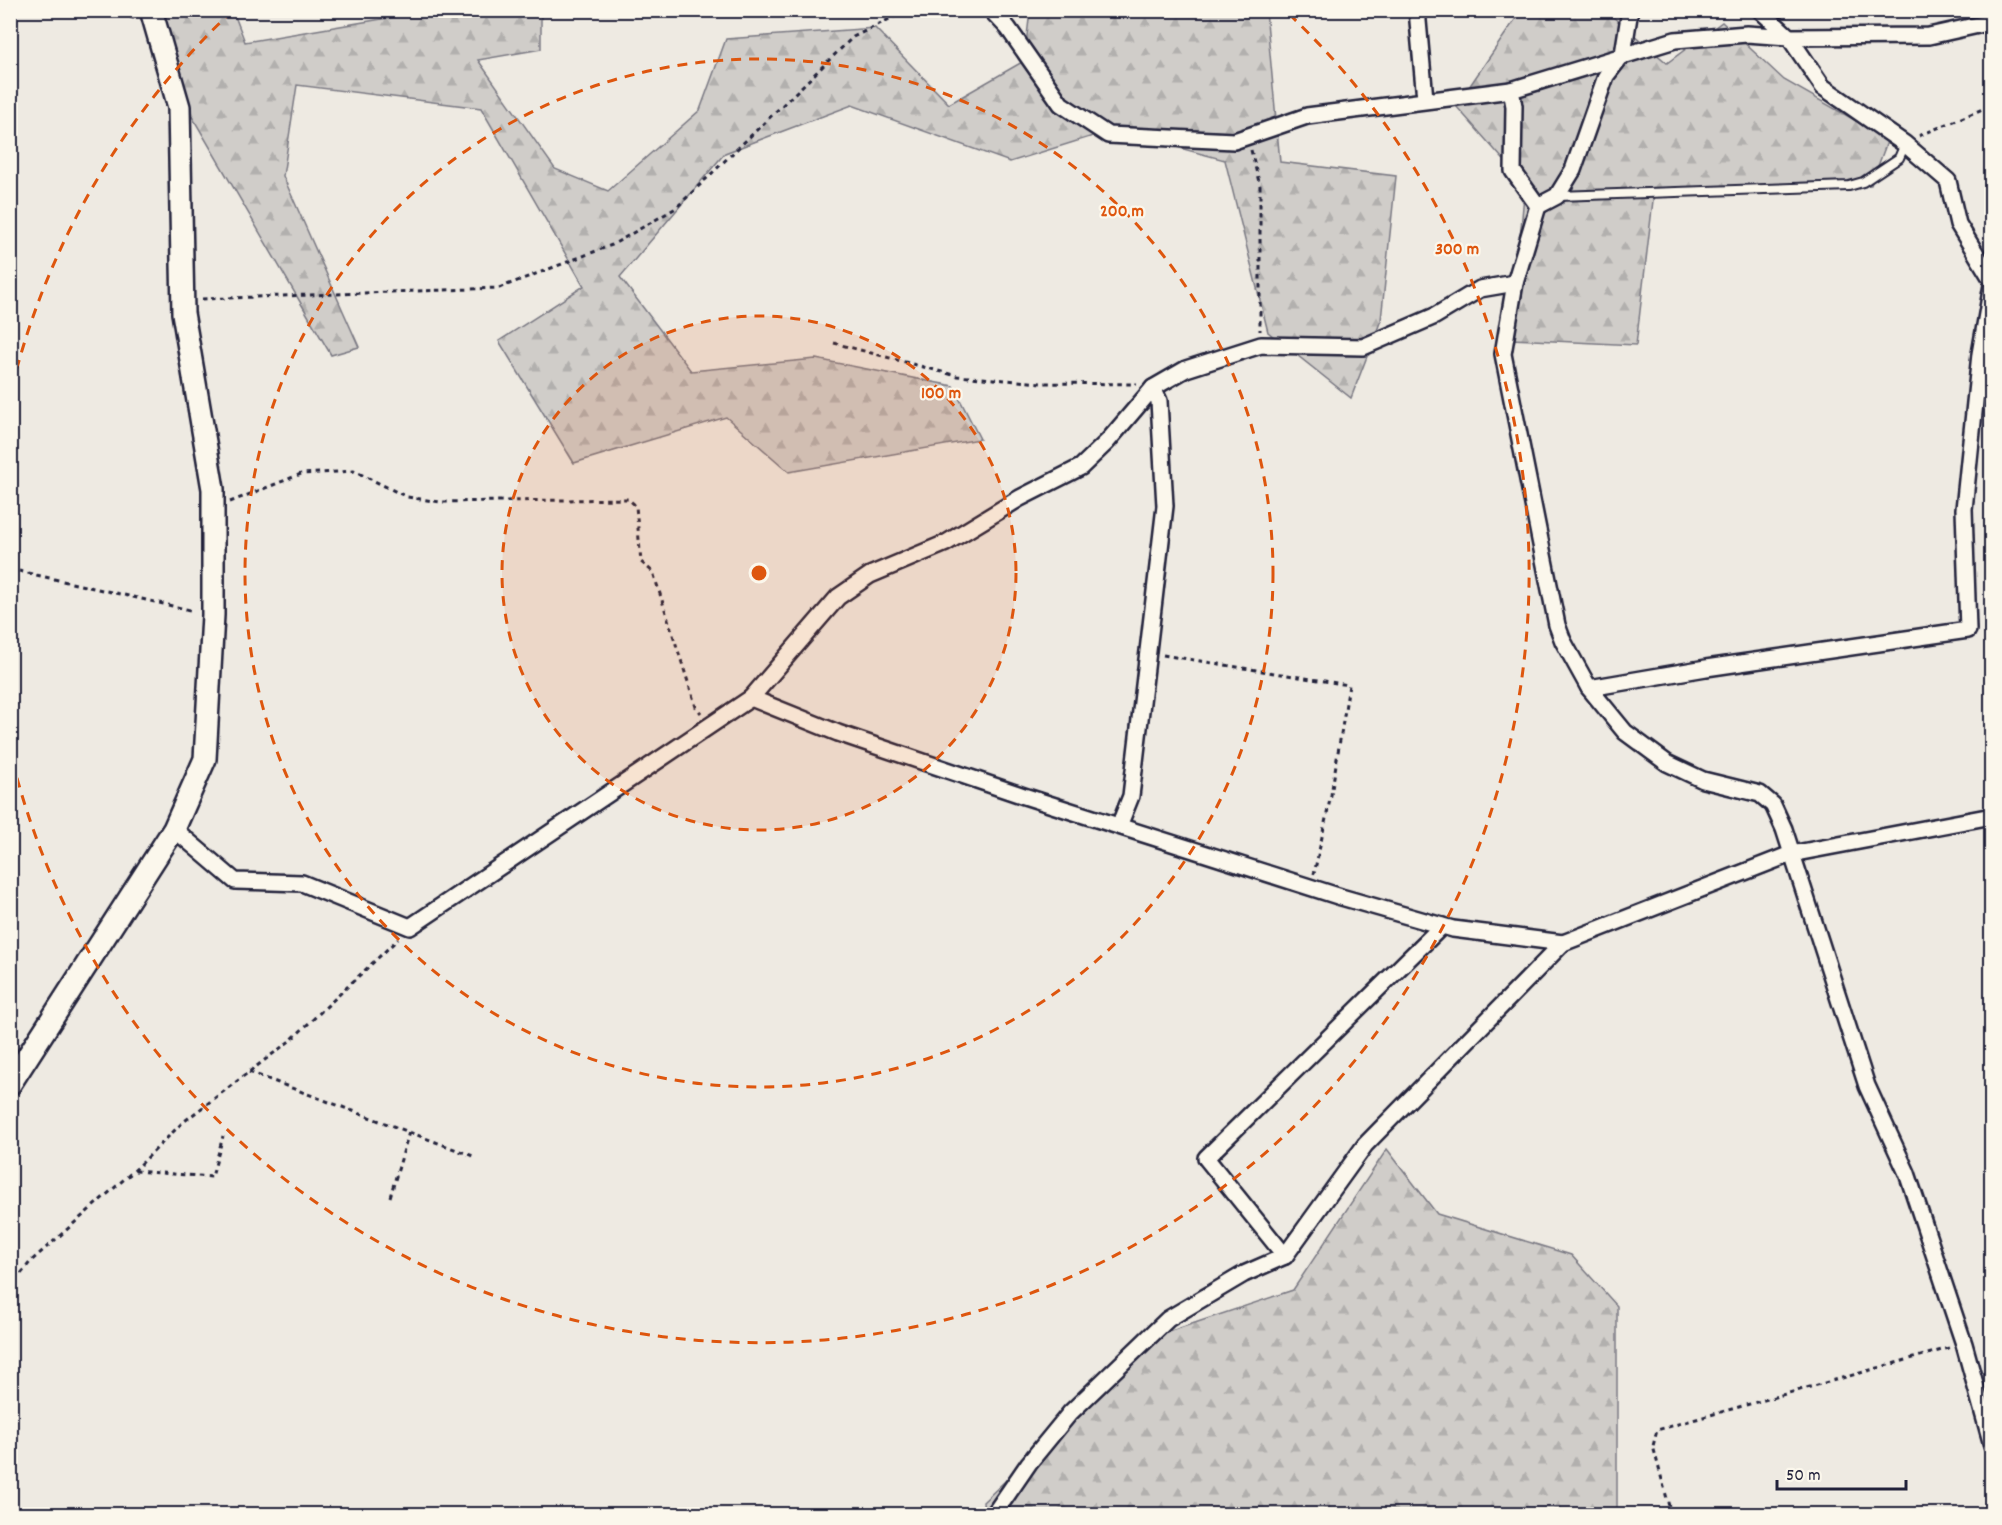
<svg xmlns="http://www.w3.org/2000/svg" width="2002" height="1525" viewBox="0 0 2002 1525" font-family="Dekko,sans-serif">
  <style>
    .forest { fill: url(#forest-firs); stroke: #797882; stroke-width: 1.5 }
    .lines { fill: none; stroke-linecap: round; stroke-linejoin: round }
    .lane-casing { stroke: #22223b; stroke-width: 12 }
    .street-casing { stroke: #22223b; stroke-width: 20 }
    .secondary-casing { stroke: #22223b; stroke-width: 26 }
    .path { stroke: #22223b; stroke-width: 3; stroke-dasharray: 4.5 4.5; stroke-linecap: butt }
    .lane { stroke: #fbf7ec; stroke-width: 8 }
    .street { stroke: #fbf7ec; stroke-width: 15 }
    .secondary { stroke: #fbf7ec; stroke-width: 21 }
    .ring { fill: none; stroke: #de560e; stroke-width: 3; stroke-dasharray: 10 8 }
    .centre { fill: #de560e; stroke: #fbf7ec; stroke-width: 3 }
    .ring-label { font-size: 18px; text-anchor: middle; font-weight: bold; fill: #de560e; stroke: #fbf7ec; stroke-width: 4.5; stroke-linejoin: round; paint-order: stroke }
  </style>
  <defs>
    <pattern id="forest-firs" width="22" height="20" patternUnits="userSpaceOnUse" patternTransform="scale(1.5)"><rect width="22" height="20" fill="#d0cdc9"/><path d="M5 1l3.5 6h-7zM16 11l3.5 6h-7z" fill="#b2b0ae"/></pattern>
  </defs>
  <rect width="100%" height="100%" fill="#eeeae2"/>
  <filter id="ink" filterUnits="userSpaceOnUse"><feTurbulence type="fractalNoise" baseFrequency=".0167" numOctaves="2"/><feDisplacementMap in="SourceGraphic" scale="12" xChannelSelector="R" yChannelSelector="G"/><feConvolveMatrix kernelMatrix="1 2 1 2 8 2 1 2 1" color-interpolation-filters="sRGB"/></filter>
  <g filter="url(#ink)">
    <g class="forest">
      <path d="M158 11H233L245 42 399 16 400 11H541V49L478 60 555 169 608 191 700 110 726 39 875 28 949 104 1024 61 1030 11H1266L1280 162 1396 176 1381 320 1351 398 1268 332 1225 160 1112 130 1010 162 852 105 725 153 620 277 691 371 816 359 953 386 980 439 789 472 726 417 574 463 499 341 584 286 481 108 297 85 283 176 359 347 331 355 158 58Z"/>
      <path d="M1521 11H1606L1667 63 1722 22 1784 80 1888 139 1871 185 1654 192 1636 345 1511 339 1525 184 1456 106Z"/>
      <path d="M1387 1149 1437 1214 1571 1255 1617 1306V1514H984L983 1502 1159 1335 1293 1290Z"/>
    </g>
    <g class="lines">
      <defs>
        <path id="lane" d="M1558 196 1849 186 1863 182 1899 158 1905 144"/>
        <g id="street">
          <path d="M991 10 1008 28 1061 104 1108 135 1234 141 1307 116 1511 90"/>
          <path d="M1417 10 1425 99"/>
          <path d="M1760 10 1789 37 1823 87 1905 144 1948 181 1958 224 1992 280"/>
          <path d="M1992 22 1929 36 1789 37 1747 34 1675 40 1511 90 1514 106 1513 171 1538 206 1515 283 1503 354 1557 625 1563 641 1589 688 1625 732 1667 763 1703 780 1760 794 1773 805 1784 829 1867 1086 1907 1173 1964 1344 1992 1445"/>
          <path d="M1538 206 1557 196 1573 170 1606 76 1623 54 1630 10"/>
          <path d="M1589 688 1706 668 1968 630 1964 509 1980 354 1992 285"/>
          <path d="M751 698 838 733 1024 796 1341 897 1453 929 1563 943"/>
          <path d="M1119 826 1131 796 1165 506 1159 401 1153 388"/>
          <path d="M174 829 235 881 302 883 410 927 751 698 838 597 870 575 946 543 1020 498 1081 467 1107 442 1153 388 1186 369 1261 345 1363 347 1435 316 1480 289 1515 283"/>
          <path d="M1285 1256 1206 1158 1442 926"/>
          <path d="M994 1514 1029 1463 1070 1413 1168 1319 1244 1274 1285 1256 1365 1145 1563 943 1791 854 1992 816"/>
        </g>
        <path id="secondary" d="M10 1084 174 829 205 759 213 615V489L183 313 179 107 151 10"/>
      </defs>
      <use href="#lane" class="lane-casing"/>
      <use href="#street" class="street-casing"/>
      <use href="#secondary" class="secondary-casing"/>
      <g class="path">
        <path d="M95 10 134 18"/>
        <path d="M1919 136 1992 105"/>
        <path d="M1251 150 1260 186V331"/>
        <path d="M202 299 499 288 612 245 676 208 853 37 908 10"/>
        <path d="M834 343 957 376 1042 383 1137 384"/>
        <path d="M230 502 301 474 354 471 407 497 440 502 628 499 636 506 641 562 653 572 696 707 701 713"/>
        <path d="M10 569 194 611"/>
        <path d="M1163 655 1349 685 1331 795 1314 874"/>
        <path d="M249 1072 473 1156"/>
        <path d="M135 1171 212 1177 223 1136"/>
        <path d="M390 1197 409 1132"/>
        <path d="M10 1288 31 1261 137 1168 182 1123 291 1040 398 939"/>
        <path d="M1667 1514 1670 1510 1653 1446 1657 1430 1949 1348"/>
      </g>
      <use href="#lane" class="lane"/>
      <use href="#street" class="street"/>
      <use href="#secondary" class="secondary"/>
    </g>
  </g>
  <circle cx="759" cy="573" r="257" fill="#de560e" fill-opacity=".12"/>
  <g class="ring">
    <circle cx="759" cy="573" r="257"/>
    <circle cx="759" cy="573" r="514"/>
    <path d="M12 387A770 770 0 0 1 229 14M1289 14A770 770 0 1 1 12 759"/>
  </g>
  <circle cx="759" cy="573" r="9" class="centre"/>
  <g class="ring-label">
    <text x="1122" y="216">200 m</text>
    <text x="1457" y="254">300 m</text>
    <text x="941" y="398">100 m</text>
  </g>
  <rect width="2002" height="1525" fill="none" stroke="#fbf7ec" stroke-width="36"/>
  <rect x="18" y="18" width="1966" height="1489" fill="none" stroke="#22223b" stroke-width="2" filter="url(#ink)"/>
  <path d="M1777 1480v9h129v-9" fill="none" stroke="#22223b" stroke-width="3"/>
  <text x="1786" y="1480" font-size="18" fill="#22223b" stroke="#fbf7ec" stroke-width="4.5" paint-order="stroke">50 m</text>
</svg>
